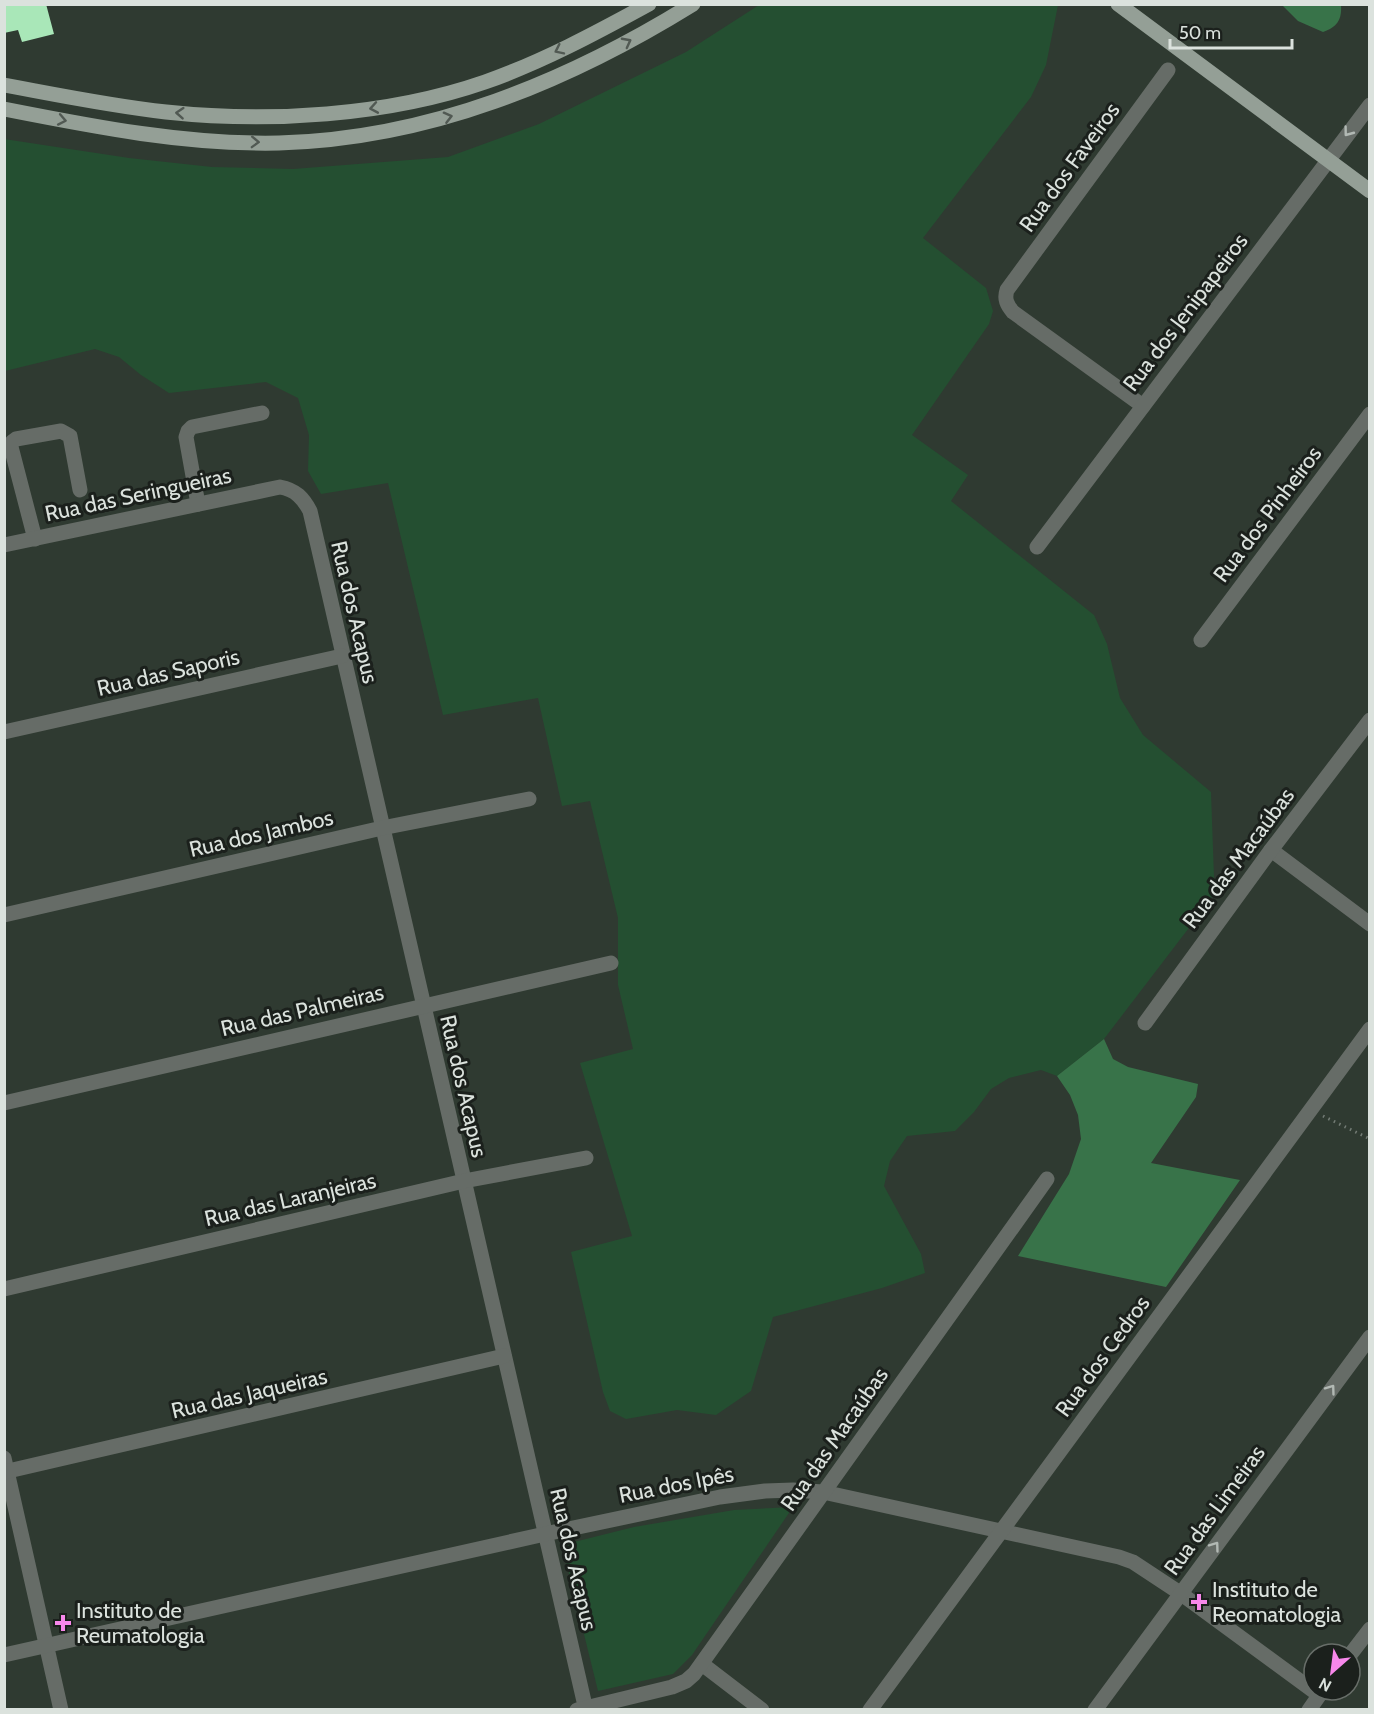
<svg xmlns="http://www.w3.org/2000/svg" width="1374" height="1714" viewBox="0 0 1374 1714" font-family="Cabin,sans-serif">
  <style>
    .green { fill: #244f31 }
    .forest { fill: #387349 }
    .building { fill: #a9e7b8 }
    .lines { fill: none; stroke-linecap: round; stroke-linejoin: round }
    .path { stroke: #737c75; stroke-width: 3; stroke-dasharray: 1.5 4.5; stroke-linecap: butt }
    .minor { stroke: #666c67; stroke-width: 15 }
    .major { stroke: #949f96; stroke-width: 15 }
    .oneway { stroke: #515953 }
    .oneway2 { stroke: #b2b9b4 }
    .poi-dot { fill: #f888eb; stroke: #1b201c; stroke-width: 2 }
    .labels { text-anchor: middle; stroke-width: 6; stroke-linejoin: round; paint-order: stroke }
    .street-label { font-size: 22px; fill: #dbe2dd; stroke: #1b201c }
    .poi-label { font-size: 22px; fill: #dbe2dd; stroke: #1b201c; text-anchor: start }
  </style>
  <rect width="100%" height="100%" fill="#2f3a31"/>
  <g class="green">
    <path d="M759 5H1058L1046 65 1031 97 923 238 986 288 993 311 989 324 912 435 968 475 951 501 1094 615 1107 644 1120 698 1143 735 1211 792 1214 877 1211 899 1104 1039 1057 1076 1041 1070 1009 1078 991 1089 974 1112 955 1131 907 1136 890 1161 884 1186 921 1254 925 1273 882 1288 773 1317 751 1391 716 1415 677 1410 626 1419 610 1411 603 1392 571 1252 632 1236 580 1063 633 1049 618 985V918L590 801 562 806 538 698 443 715 388 483 321 494 308 471 309 435 298 398 266 382 169 393 141 375 119 357 95 349 5 371 4 139 129 158 212 167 293 169 448 157 539 124 686 52Z"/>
    <path d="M793 1507 692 1655 673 1674 598 1691 562 1545 634 1527 734 1510Z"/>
  </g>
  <g class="forest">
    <path d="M1282 5H1341C1342 20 1337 27 1323 32L1298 21Z"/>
    <path d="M1104 1039 1113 1059 1128 1067 1198 1084 1196 1097 1151 1163 1240 1180 1166 1287 1018 1256 1069 1174 1081 1139 1078 1115 1070 1095 1057 1076Z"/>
  </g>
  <path class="building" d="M4 4H46L54 34 22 42 18 30 4 33Z"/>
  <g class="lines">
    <path class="path" d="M1323 1116 1370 1139"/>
    <g class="minor">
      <path d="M1143 406 1013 312C1007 305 1004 299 1007 290L1168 70"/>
      <path d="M198 504 186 437 188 431 192 427 262 413"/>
      <path d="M35 539 11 447 12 442 16 439 61 431 70 436 80 490"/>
      <path d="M4 545 280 487C296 490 303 498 310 511L586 1710"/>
      <path d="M1037 547 1370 105"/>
      <path d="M1201 640 1370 414"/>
      <path d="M4 732 342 656"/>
      <path d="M1271 850 1370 924"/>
      <path d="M4 915 382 828 529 799"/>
      <path d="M1145 1023 1271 850 1370 720"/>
      <path d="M4 1103 611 963"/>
      <path d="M4 1289 464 1181 586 1158"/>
      <path d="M4 1458 61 1710"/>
      <path d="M4 1472 504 1356"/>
      <path d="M4 1655 545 1534 720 1497 765 1491 793 1490 823 1492 1119 1557 1133 1562 1180 1593 1319 1695"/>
      <path d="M1350 1655 1370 1629"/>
      <path d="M702 1664 762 1710"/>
      <path d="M577 1710 672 1687 686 1681 694 1674 1047 1179"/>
      <path d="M870 1710 1370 1029"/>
      <path d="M1095 1710 1370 1337"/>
      <path d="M1309 1710 1323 1690"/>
    </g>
    <g class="major">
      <path d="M1118 4 1370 191"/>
      <path d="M4 85C58 95 111 106 166 112 268 123 387 116 485 82 542 62 596 33 649 4"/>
      <path d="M4 109C95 127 187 145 279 143 429 139 567 82 693 4"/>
    </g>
  </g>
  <defs><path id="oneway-chevron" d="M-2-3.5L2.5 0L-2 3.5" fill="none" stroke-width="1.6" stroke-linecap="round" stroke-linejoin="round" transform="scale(1.5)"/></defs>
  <g class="oneway">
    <use href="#oneway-chevron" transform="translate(627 42) rotate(-28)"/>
    <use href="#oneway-chevron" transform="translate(559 50) rotate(154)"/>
    <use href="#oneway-chevron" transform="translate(374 108) rotate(170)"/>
    <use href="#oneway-chevron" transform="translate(180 113) rotate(-176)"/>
    <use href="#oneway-chevron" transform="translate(448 117) rotate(-14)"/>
    <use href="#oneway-chevron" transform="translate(62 120) rotate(11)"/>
    <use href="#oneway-chevron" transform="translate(255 142) rotate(2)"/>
  </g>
  <g class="oneway2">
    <use href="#oneway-chevron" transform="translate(1348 132) rotate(127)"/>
    <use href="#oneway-chevron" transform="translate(1331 1389) rotate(-54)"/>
    <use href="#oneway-chevron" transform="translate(1215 1546) rotate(-54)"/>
  </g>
  <g class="poi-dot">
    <path d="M1196 1593h6v6h6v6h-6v6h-6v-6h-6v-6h6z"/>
    <path d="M60 1614h6v6h6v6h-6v6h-6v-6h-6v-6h6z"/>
  </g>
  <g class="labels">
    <g class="street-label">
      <text transform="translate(1069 167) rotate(-54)" y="8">Rua dos Faveiros</text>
      <text transform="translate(1185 312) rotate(-53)" y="8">Rua dos Jenipapeiros</text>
      <text transform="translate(138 494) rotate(-12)" y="8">Rua das Seringueiras</text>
      <text transform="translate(1267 514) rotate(-53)" y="8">Rua dos Pinheiros</text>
      <text transform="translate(355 612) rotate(77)" y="8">Rua dos Acapus</text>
      <text transform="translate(168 672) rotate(-13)" y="8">Rua das Saporis</text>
      <text transform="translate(261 833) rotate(-13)" y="8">Rua dos Jambos</text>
      <text transform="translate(1238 858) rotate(-53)" y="8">Rua das Macaúbas</text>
      <text transform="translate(302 1010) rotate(-13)" y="8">Rua das Palmeiras</text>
      <text transform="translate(464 1086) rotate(77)" y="8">Rua dos Acapus</text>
      <text transform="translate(290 1199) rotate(-13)" y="8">Rua das Laranjeiras</text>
      <text transform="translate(1102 1356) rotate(-54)" y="8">Rua dos Cedros</text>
      <text transform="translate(249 1393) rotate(-13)" y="8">Rua das Jaqueiras</text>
      <text transform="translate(834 1439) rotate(-55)" y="8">Rua das Macaúbas</text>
      <text transform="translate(676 1484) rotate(-11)" y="8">Rua dos Ipês</text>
      <text transform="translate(1214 1510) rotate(-54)" y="8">Rua das Limeiras</text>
      <text transform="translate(574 1559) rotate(77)" y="8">Rua dos Acapus</text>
    </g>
    <g class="poi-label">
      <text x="1212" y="1597">Instituto de<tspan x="1212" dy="25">Reomatologia</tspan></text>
      <text x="76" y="1618">Instituto de<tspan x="76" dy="25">Reumatologia</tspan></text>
    </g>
  </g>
  <rect width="1374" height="1714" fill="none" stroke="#dbe2dd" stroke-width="12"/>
  <g transform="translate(1332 1672) rotate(208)"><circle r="28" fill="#1b201c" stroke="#686e69" stroke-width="1.5"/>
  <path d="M0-4.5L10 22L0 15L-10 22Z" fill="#f888eb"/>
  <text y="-9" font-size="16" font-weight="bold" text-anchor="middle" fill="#dbe2dd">N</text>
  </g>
  <path d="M1170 39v9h122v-9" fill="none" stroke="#dbe2dd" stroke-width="3"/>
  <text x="1179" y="39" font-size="18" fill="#dbe2dd" stroke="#1b201c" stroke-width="4.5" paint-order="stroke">50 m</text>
</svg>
